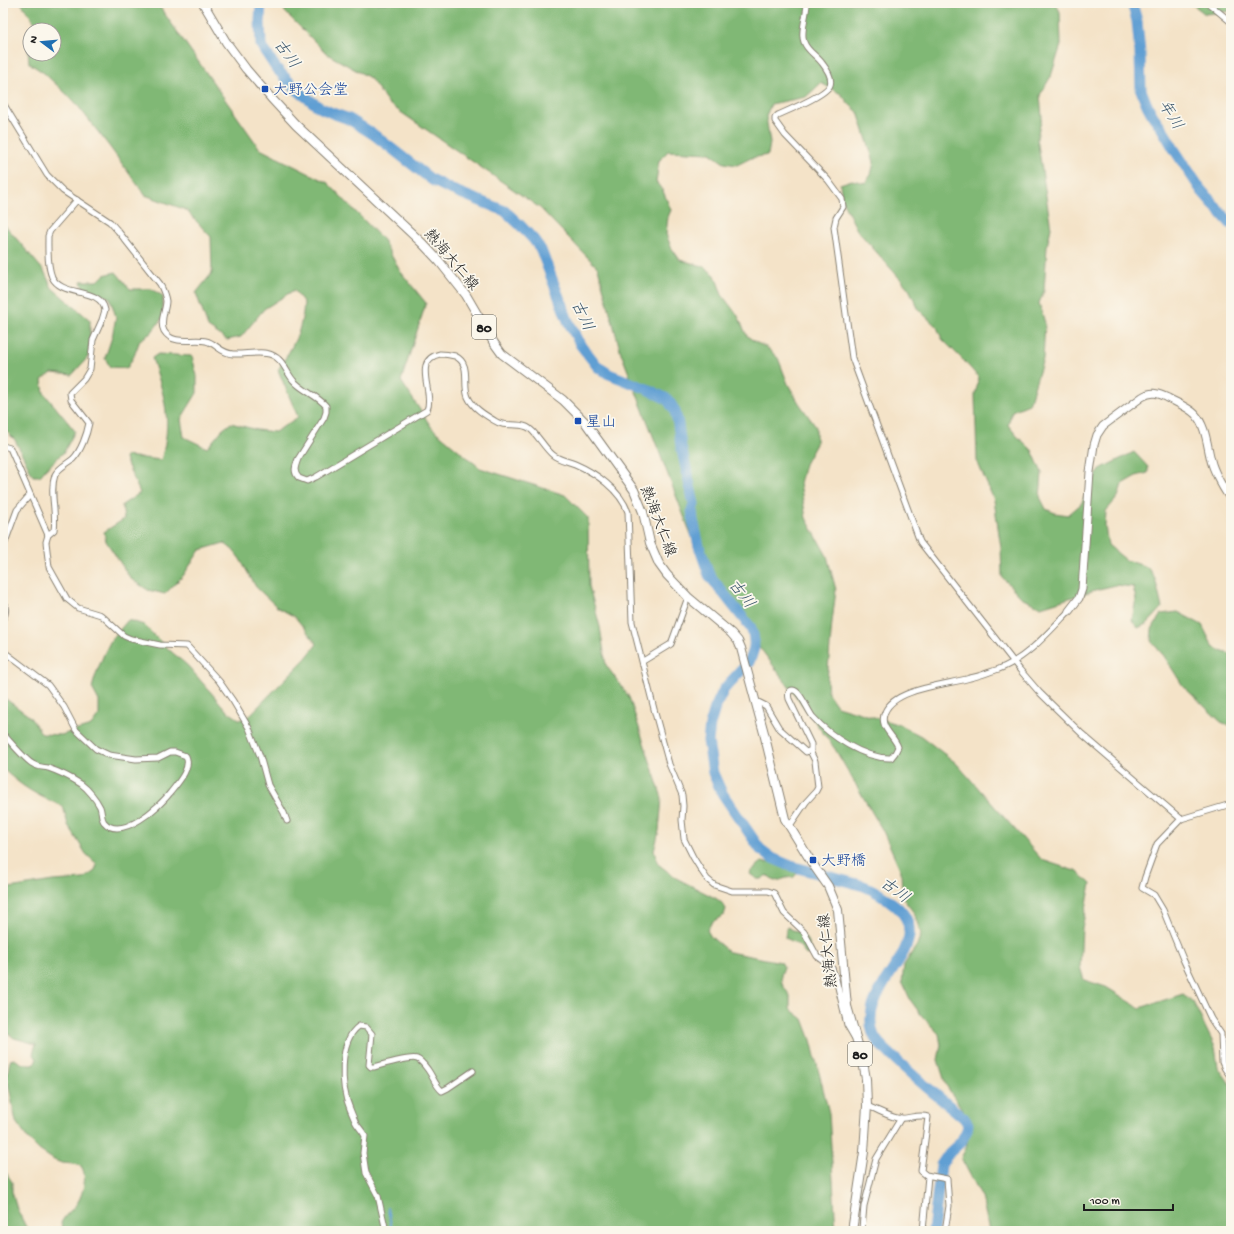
<svg xmlns="http://www.w3.org/2000/svg" width="1234" height="1234" viewBox="0 0 1234 1234" font-family="'Gochi Hand','Klee One',sans-serif">
  <style>
    .forest { fill: #80b875; stroke: #4e6a48 }
    .lines { fill: none; stroke-linecap: round; stroke-linejoin: round }
    .stream { stroke: #619fd3; stroke-width: 2 }
    .river { stroke: #619fd3; stroke-width: 11 }
    .street-casing { stroke: #888072; stroke-width: 7 }
    .secondary-casing { stroke: #888072; stroke-width: 9 }
    .primary-casing { stroke: #888072; stroke-width: 10 }
    .street { stroke: #fff; stroke-width: 5 }
    .secondary { stroke: #fff; stroke-width: 7 }
    .primary { stroke: #fff; stroke-width: 8 }
    .transit-dot { fill: #1a4fb4; stroke: #fbf7ec; stroke-width: 1.5 }
    .labels { text-anchor: middle; stroke-width: 3.5; stroke-linejoin: round; paint-order: stroke }
    .shield { fill: #fbf7ec; stroke: #5f5e5a; stroke-width: 1 }
    .shield-label { font-size: 14px; font-weight: bold; fill: #1c1c1c }
    .transit-label { font-size: 15px; fill: #164399; stroke: #fbf7ec; text-anchor: start }
    .street-label { font-size: 15px; fill: #1c1c1c; stroke: #fbf7ec }
    .water-label { font-size: 16px; font-style: italic; fill: #3b576e; stroke: #fbf7ec }
  </style>
  <rect width="100%" height="100%" fill="#fbf7ec"/>
  <filter id="ink" filterUnits="userSpaceOnUse"><feTurbulence type="fractalNoise" baseFrequency=".025" numOctaves="2"/><feDisplacementMap in="SourceGraphic" scale="8" xChannelSelector="R" yChannelSelector="G"/><feConvolveMatrix kernelMatrix="1 2 1 2 8 2 1 2 1" color-interpolation-filters="sRGB"/></filter>
  <filter id="wash" filterUnits="userSpaceOnUse"><feTurbulence type="fractalNoise" baseFrequency=".012" numOctaves="4" result="noise"/><feDisplacementMap in="SourceGraphic" scale="16" xChannelSelector="R" yChannelSelector="G"/><feGaussianBlur stdDeviation="0.9" result="paint"/><feColorMatrix in="noise" values="0 0 0 0 0 0 0 0 0 0 0 0 0 0 0 0 0 1.4 0 .05"/><feComposite in="paint" operator="in"/></filter>
  <g filter="url(#wash)">
    <rect width="100%" height="100%" fill="#f4e3c8"/>
    <g class="forest">
      <path d="M21 3H157L260 149 328 183 383 240 400 271 426 303 401 381 432 428 480 468 565 495 588 518 589 586 600 627 606 665 629 697 662 798 659 831 654 851 658 864 676 878 717 899 723 904 726 909 724 915 712 922 707 930 711 937 729 952 781 962 784 967 781 975 782 984 790 996V1009L803 1019 811 1040 829 1113 836 1231H64L61 1223C65 1215 70 1212 75 1206 83 1197 88 1175 81 1166L73 1164 62 1163 54 1160 39 1150 28 1139 16 1122 7 1077 10 1060 14 1059 23 1064H34L37 1059 33 1053 36 1044 14 1038 8 1033 3 1021V889L53 881 83 879 95 871 97 864 86 854 68 825 63 806C39 797 22 787 3 769V697L29 716 42 734 61 735 91 726 99 715V701L92 688 96 674 104 654 111 640 128 620 144 625 166 647 188 666 227 711 239 719H246L306 658 317 644 295 617 277 607 256 587 240 559 233 550 224 543 200 550 183 576 165 594 148 590 131 579 106 541 104 532 124 519 122 505 140 493 125 459 126 456 161 460C173 421 164 394 152 358L158 354 192 356 197 376V393L181 419 184 437 207 448 222 430 231 423 257 430 275 432 298 417 278 370C293 346 302 332 304 303L294 290 264 309 241 337 227 340 208 327 196 293 212 273 211 237 186 210 145 195 109 146 75 102 44 73 29 63 28 49 30 46V54H54V30H40Z"/>
      <path d="M282 3H1056L1060 12 1061 45 1051 76 1040 95 1042 117 1037 138 1051 228 1047 246 1044 291 1039 303 1045 323 1043 359 1029 404 1012 411 1008 425 1017 436 1032 450 1042 473 1040 497 1046 509 1055 513 1068 515 1081 504 1094 478 1102 468 1134 452 1148 467V473L1136 476 1122 484 1118 497 1106 511 1105 526 1108 545 1126 560 1147 567 1155 578 1162 608 1148 623 1138 628 1132 620 1136 599 1133 587 1116 585 1095 590 1041 607 1023 599 1002 577 1001 548 994 500 977 461 975 395 979 378 966 363 942 339 937 327 919 310 909 289 857 230 842 200 840 184 852 180 865 183 871 175 874 162 858 112 849 104 841 94 821 83 806 97 771 104 766 116 770 143 768 155 751 158 737 165 724 163 710 153 668 151 659 161 656 182 663 191 671 210 668 217 666 234 671 247 680 260 703 266 715 275 722 295 738 316 747 336 757 343 766 347 778 358 788 384 799 403 816 427V444L805 464 800 483 806 518 827 556 836 590 832 622 827 681 828 693 837 706 900 725 921 736 956 763 1042 860 1078 872 1091 884 1082 928 1080 967 1084 980 1106 987 1140 1008 1183 994 1193 1002 1215 1047 1218 1067 1231 1085V1231H989L982 1197 961 1158 966 1148 971 1123 946 1085 938 1060 941 1045 939 1034 922 1016 911 1001 902 982 904 965 917 945 921 934 914 913 902 897 901 871 883 831 835 749 755 641 716 584 692 537 621 353 598 268 540 208 389 104 370 78 327 54 285 12Z"/>
      <path d="M1191 3H1231V11L1205 14Z"/>
      <path d="M3 223 44 271 52 288 90 320V339L88 357 72 375 52 373 42 380 44 393 75 431 64 452 45 470 40 476H33L15 440 3 428Z"/>
      <path d="M116 272 130 289H151L163 296V317L151 333 140 340 134 356 127 368 110 367 105 358 112 337 116 317 110 298 83 288 81 281H98L104 275Z"/>
      <path d="M1178 612 1202 625 1213 647 1223 652 1231 654V726L1221 722 1183 686 1164 656 1151 641 1152 629 1161 614Z"/>
      <path d="M770 861 796 870C797 874 796 875 793 878 787 876 781 881 774 881L770 877 767 875 762 879H757L750 874 751 871 762 862 767 863Z"/>
      <path d="M787 927 797 932H800C806 937 811 946 810 953L807 955 805 954C802 946 793 941 785 938L786 929Z"/>
      <path d="M3 1168 12 1182V1192L17 1209 28 1231H3Z"/>
    </g>
    <g class="lines">
      <path class="stream" d="M388 1208 392 1231"/>
      <g class="river">
        <path d="M261 3 260 20 261 45 276 68 297 90 319 107 332 113 349 119 373 134 432 180 450 189 505 211 520 225 534 240 541 250 568 321 580 344 598 367 609 374 647 389 667 399 670 403 675 411 678 424 681 446 694 504 692 510 693 520 699 546 709 575 751 628C756 640 755 650 749 662L724 689 715 708 710 725 708 741 713 773 722 793 760 849 772 858 791 866 864 886C876 891 885 897 895 905 943 946 853 986 874 1036 877 1043 885 1049 890 1054 913 1077 939 1097 964 1118L968 1124 967 1130 961 1142 949 1153 941 1165 933 1231"/>
        <path d="M1132 3 1137 21 1140 53 1141 90 1147 105 1153 116 1161 127 1174 149 1201 190 1231 224"/>
      </g>
    </g>
  </g>
  <g filter="url(#ink)">
    <g class="lines">
      <defs>
        <g id="street">
          <path d="M807 3C807 14 800 33 804 42 807 51 816 55 822 63 826 68 833 77 830 85 826 95 789 110 778 115L775 118V121L785 135 828 180 842 199 843 207 836 218 834 227 852 358 920 542 1020 670 1039 692 1082 734 1181 819"/>
          <path d="M1208 3 1231 22"/>
          <path d="M3 103 47 175 63 191 110 222 118 231 160 284C163 290 165 294 166 301 166 310 159 322 164 331 173 346 193 338 206 341 216 343 220 353 233 354 244 355 262 350 272 355 283 359 286 372 293 380 302 391 317 395 326 406V412L324 418 298 459C295 467 293 472 299 478L307 481 316 477 427 410C435 393 411 360 440 354 445 354 451 355 455 356 472 364 462 384 468 397 473 408 485 415 495 421 505 428 515 422 527 427 535 430 544 448 553 455 559 460 568 461 575 464 596 473 620 490 628 512L632 622 655 713 669 764 682 795 683 806 682 820 684 839 693 857 701 870 707 879 714 885 732 891H768L774 893 784 913 804 932 817 956 828 964 832 968 836 979 847 1025 854 1037"/>
          <path d="M3 446 10 448 48 535 46 542 49 567 67 599 78 608 101 615 124 636 131 639 160 645 187 646 219 681 233 701 249 728 260 756 268 785 284 813 287 821"/>
          <path d="M48 535 54 530C57 513 49 492 55 475 58 468 67 464 73 459 81 451 87 434 89 423L71 400 70 393 84 379 90 369 93 340 102 320 105 310C100 286 62 298 52 277 47 265 48 249 48 236L50 231 77 200"/>
          <path d="M3 548 17 510 30 495"/>
          <path d="M3 600C6 607 7 612 3 618"/>
          <path d="M3 651 48 685 64 707 76 730 96 749 109 755 136 759 158 758 170 752H175L186 756C192 768 177 784 170 793 160 806 121 842 104 822 101 818 102 812 100 807 96 799 88 789 81 784 70 777 60 772 48 768 43 767 37 767 33 764 26 761 9 740 3 734"/>
          <path d="M643 661 671 644 688 597"/>
          <path d="M756 701 766 706 779 728 806 752 811 750V744L789 699C788 695 788 690 793 690 800 690 808 711 813 717 830 736 864 759 891 758L895 753 898 747C894 735 878 727 885 712 895 688 947 685 970 678 980 676 989 672 999 669 1027 658 1048 633 1069 611"/>
          <path d="M1231 804 1181 819 1157 844 1145 877 1142 888 1154 895 1163 910 1183 959 1211 1019 1221 1034 1222 1062 1225 1069 1231 1077"/>
          <path d="M789 827 806 802 816 791 818 787 815 761 810 751"/>
          <path d="M867 1106C876 1109 888 1116 897 1118 907 1120 918 1113 928 1117L921 1171 926 1175 947 1179 949 1206 945 1231"/>
          <path d="M386 1231 378 1196 366 1173 363 1153 365 1136C363 1131 359 1128 356 1123 354 1119 352 1114 350 1109 341 1088 338 1041 359 1026L366 1027 372 1034 369 1065 371 1067H374C382 1065 411 1056 417 1059 422 1061 425 1066 428 1070 433 1077 435 1085 442 1091L448 1088 473 1071"/>
          <path d="M864 1231 862 1229 864 1206 876 1159 901 1118"/>
          <path d="M923 1231 928 1176"/>
        </g>
        <path id="secondary" d="M1069 611 1079 598 1082 589 1090 472 1094 445 1097 435 1103 426 1142 397C1152 391 1158 393 1168 398 1177 403 1188 407 1195 414 1207 427 1207 448 1212 464 1215 473 1224 491 1231 499"/>
        <path id="primary" d="M203 3 226 42 246 69 271 98 296 125 423 244 439 261 466 295 494 343 502 354 563 400 585 422 634 490 643 512 650 543 659 564 667 575 688 597 731 633 738 641 741 648 764 733 785 819 812 863 828 886 838 910 847 1006 863 1062 866 1079 867 1106 864 1152 852 1231"/>
      </defs>
      <use href="#street" class="street-casing"/>
      <use href="#secondary" class="secondary-casing"/>
      <use href="#primary" class="primary-casing"/>
      <use href="#street" class="street"/>
      <use href="#secondary" class="secondary"/>
      <use href="#primary" class="primary"/>
    </g>
  </g>
  <g class="transit-dot">
    <rect x="261" y="85" width="8" height="8" rx="2"/>
    <rect x="574" y="417" width="8" height="8" rx="2"/>
    <rect x="809" y="856" width="8" height="8" rx="2"/>
  </g>
  <g class="labels">
    <g class="shield">
      <rect x="472" y="315" width="24" height="24" rx="3"/>
      <rect x="848" y="1042" width="24" height="24" rx="3"/>
    </g>
    <g class="shield-label">
      <text x="484" y="332">80</text>
      <text x="860" y="1059">80</text>
    </g>
    <g class="transit-label">
      <text x="273" y="94">大野公会堂</text>
      <text x="586" y="426">星山</text>
      <text x="821" y="865">大野橋</text>
    </g>
    <g class="street-label">
      <text transform="translate(452 259) rotate(50)" y="5">熱海大仁線</text>
      <text transform="translate(659 521) rotate(69)" y="5">熱海大仁線</text>
      <text transform="translate(827 951) rotate(-96)" y="5">熱海大仁線</text>
    </g>
    <g class="water-label">
      <text transform="translate(288 53) rotate(54)" y="6">古川</text>
      <text transform="translate(1172 114) rotate(58)" y="6">年川</text>
      <text transform="translate(584 315) rotate(65)" y="6">古川</text>
      <text transform="translate(743 593) rotate(53)" y="6">古川</text>
      <text transform="translate(896 889) rotate(37)" y="6">古川</text>
    </g>
  </g>
  <rect width="1234" height="1234" fill="none" stroke="#fbf7ec" stroke-width="16"/>
  <g transform="translate(42 42) rotate(286)"><circle r="19" fill="#fbf7ec" stroke="#a29f99"/>
  <path d="M0-3L7 15L0 10L-7 15Z" fill="#1f6fb2"/>
  <text y="-6" font-size="11" font-weight="bold" text-anchor="middle" fill="#1c1c1c">N</text>
  </g>
  <path d="M1084 1204v6h89v-6" fill="none" stroke="#1c1c1c" stroke-width="2"/>
  <text x="1090" y="1204" font-size="12" fill="#1c1c1c" stroke="#fbf7ec" stroke-width="3" paint-order="stroke">100 m</text>
</svg>
